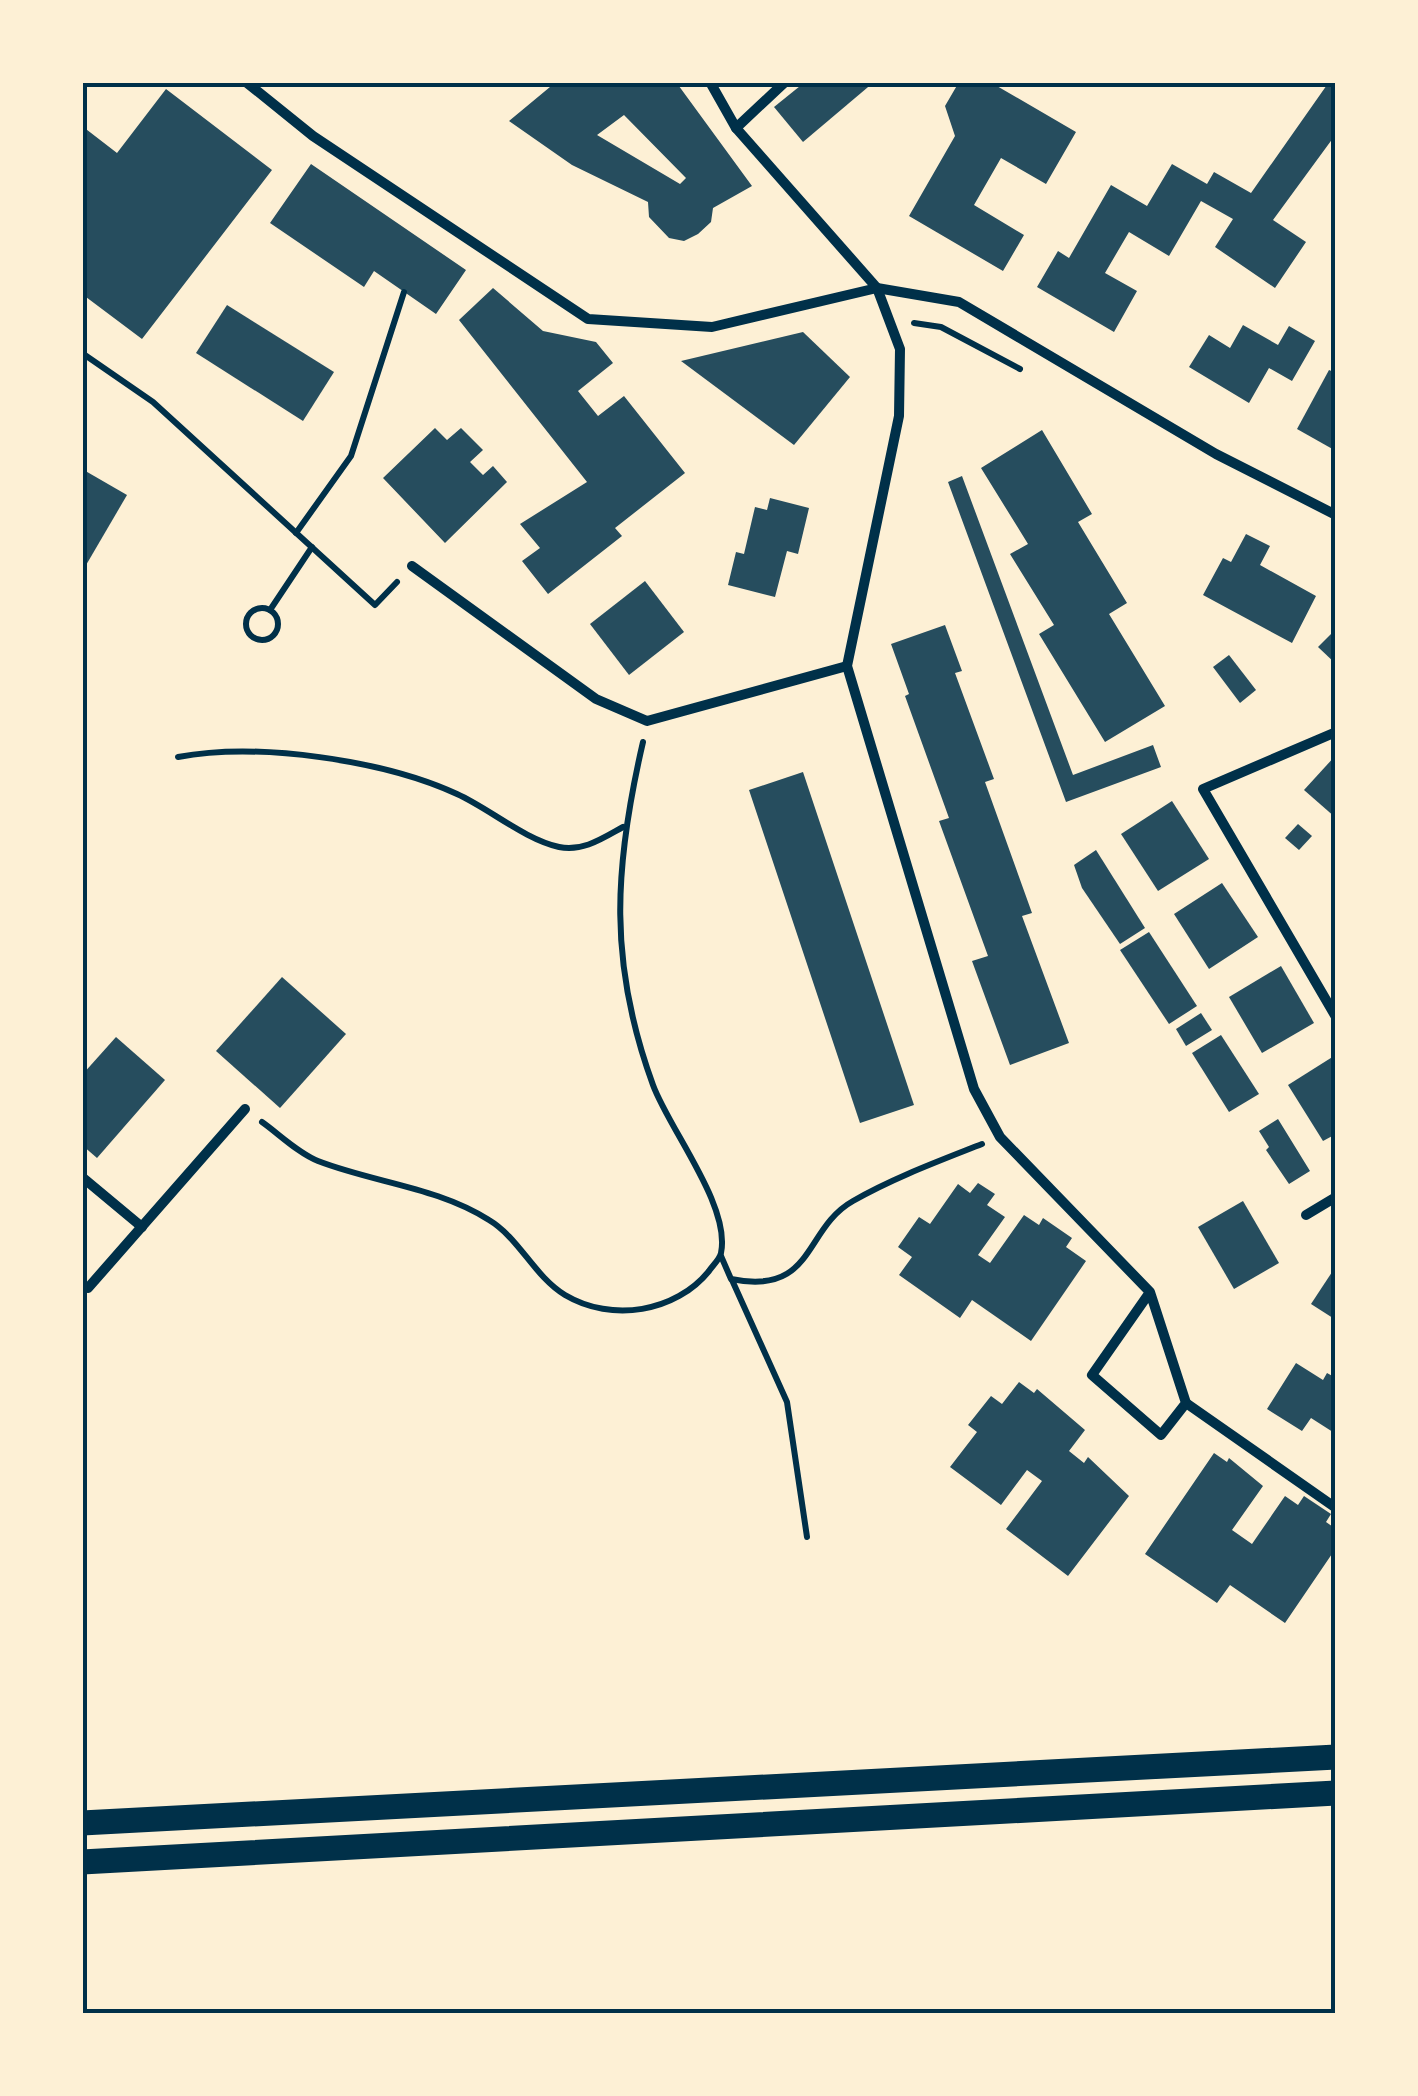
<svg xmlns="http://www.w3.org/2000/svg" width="1418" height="2096" viewBox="0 0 1418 2096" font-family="Karla,sans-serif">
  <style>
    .building { fill: #264d5e; fill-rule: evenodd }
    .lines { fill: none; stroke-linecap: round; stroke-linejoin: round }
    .path { stroke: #003049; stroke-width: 6 }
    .minor { stroke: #003049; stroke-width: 10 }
    .primary { stroke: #003049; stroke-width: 25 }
    .neatline { fill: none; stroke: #003049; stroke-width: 4 }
  </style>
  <rect width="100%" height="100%" fill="#fdf0d5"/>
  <g class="building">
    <path d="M556 82H676L752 186 713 208 711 222 698 234 684 241 669 238 649 217 648 202 572 165 509 121ZM624 115 686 178 680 184 597 135Z"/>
    <path d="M805 82H874L803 142 774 107Z"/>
    <path d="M959 82H990L1076 132 1046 184 1001 158 974 205 1024 235 1003 271 909 216 955 136 945 106Z"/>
    <path d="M1329 82H1336V134L1273 220 1306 242 1275 288 1215 247 1233 219 1201 201 1169 256 1129 232 1105 273 1137 291 1114 332 1037 287 1058 251 1069 258 1111 185 1147 206 1172 164 1207 184 1214 172 1251 193Z"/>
    <path d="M166 89 272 170 142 339 82 294V126L117 153Z"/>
    <path d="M311 164 466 270 436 314 374 271 364 287 270 223Z"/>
    <path d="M493 288 543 331 596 342 613 363 578 391 598 416 624 396 685 473 615 528 622 536 548 594 522 561 540 548 520 524 587 482 459 320Z"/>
    <path d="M227 305 334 372 303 421 196 353Z"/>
    <path d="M1243 325 1278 345 1289 326 1315 341 1292 381 1269 368 1249 403 1189 367 1209 335 1230 348Z"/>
    <path d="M803 332 850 377 794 445 681 361Z"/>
    <path d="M1329 370 1336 373V451L1297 429Z"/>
    <path d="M435 428 447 440 461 428 483 450 470 462 483 475 493 466 507 482 445 543 383 478Z"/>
    <path d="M1042 430 1092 514 1078 522 1127 603 1109 614 1165 706 1105 742 1039 634 1054 625 1010 554 1028 544 981 468Z"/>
    <path d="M82 469 127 495 82 572Z"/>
    <path d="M962 476 1073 775 1153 745 1161 767 1066 802 948 482Z"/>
    <path d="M770 498 809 508 798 554 787 551 775 597 728 585 736 552 744 554 755 507 767 510Z"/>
    <path d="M1246 534 1270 546 1260 565 1316 596 1292 643 1203 595 1223 558 1231 562Z"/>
    <path d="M645 581 684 632 629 675 590 624Z"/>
    <path d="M945 625 962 671 955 673 994 779 985 782 1032 913 1022 916 1069 1043 1010 1065 972 961 988 956 939 821 949 818 905 696 909 694 891 644Z"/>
    <path d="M1336 629V664L1318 647Z"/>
    <path d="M1229 655 1256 690 1240 703 1213 667Z"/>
    <path d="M1336 755V818L1304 790Z"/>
    <path d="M803 772 914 1105 860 1123 749 790Z"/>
    <path d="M1172 801 1209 859 1158 891 1121 834Z"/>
    <path d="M1298 824 1312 836 1299 850 1285 838Z"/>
    <path d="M1096 850 1145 928 1120 944 1082 888 1074 865Z"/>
    <path d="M1222 883 1258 937 1209 969 1174 914Z"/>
    <path d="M1149 932 1197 1006 1169 1024 1120 950Z"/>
    <path d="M1281 966 1314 1023 1262 1053 1229 997Z"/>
    <path d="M282 977 346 1034 280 1108 216 1051Z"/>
    <path d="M1201 1013 1212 1030 1186 1046 1176 1029Z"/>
    <path d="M1221 1035 1259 1094 1229 1112 1192 1053Z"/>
    <path d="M116 1037 165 1080 97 1158 82 1145V1075Z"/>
    <path d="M1334 1056 1336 1134 1323 1141 1288 1085Z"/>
    <path d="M1278 1119 1310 1171 1289 1184 1266 1150 1269 1147 1259 1131Z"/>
    <path d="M978 1183 995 1194 987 1205 1005 1217 978 1255 990 1263 1024 1215 1039 1225 1043 1218 1072 1238 1066 1247 1086 1261 1031 1341 972 1300 960 1318 899 1275 912 1257 898 1247 919 1217 930 1224 958 1184 970 1193Z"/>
    <path d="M1243 1201 1279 1263 1234 1289 1198 1227Z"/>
    <path d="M1336 1266V1320L1311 1304Z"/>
    <path d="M1296 1363 1323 1380 1327 1373 1336 1378V1434L1311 1418 1302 1431 1267 1409Z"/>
    <path d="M1019 1382 1034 1393 1037 1389 1085 1430 1069 1451 1084 1463 1088 1457 1129 1496 1068 1576 1006 1529 1042 1481 1027 1470 1001 1505 950 1467 977 1432 968 1425 991 1396 1002 1404Z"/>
    <path d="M1214 1453 1227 1462 1229 1458 1263 1486 1232 1530 1252 1544 1285 1496 1298 1505 1304 1496 1331 1514 1326 1522 1336 1529V1548L1285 1623 1230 1585 1217 1603 1145 1554Z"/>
  </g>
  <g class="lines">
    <g class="path">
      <path d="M914 323 941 327 1020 369"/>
      <path d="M82 353 153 402 375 605 397 582"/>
      <path d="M296 533 351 456 404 292"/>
      <circle cx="262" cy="624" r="16"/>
      <path d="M270 610 312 547"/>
      <path d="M178 757C258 742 383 760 457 794 490 809 524 839 559 847 583 852 603 838 623 827"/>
      <path d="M262 1122C279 1134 298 1153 318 1161 375 1183 437 1187 489 1220 519 1238 534 1276 565 1295 612 1323 676 1312 709 1271 713 1265 720 1259 721 1253 731 1206 669 1129 653 1085 608 962 614 867 643 742"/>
      <path d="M721 1256 731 1279C815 1296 803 1229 853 1201 893 1178 939 1161 982 1144"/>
      <path d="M732 1280 787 1402 807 1537"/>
    </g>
    <g class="minor">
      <path d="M246 82 313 136 588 319 712 327 877 288 959 302 1216 454 1336 515"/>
      <path d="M710 82 736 128 877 288 900 349 899 416 847 666 974 1089 1000 1137 1150 1292 1186 1403 1161 1435 1092 1375 1150 1292"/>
      <path d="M736 128 785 82"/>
      <path d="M412 566 596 699 647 721 847 666"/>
      <path d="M1336 732 1203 789 1336 1017"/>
      <path d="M82 1177 142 1227"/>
      <path d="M1306 1215 1336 1197"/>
      <path d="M88 1288 245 1109"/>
      <path d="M1186 1403 1336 1508"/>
    </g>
    <g class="primary">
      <path d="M82 1823 1336 1757"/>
      <path d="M82 1862 1336 1793"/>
    </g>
  </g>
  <rect width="1418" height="2096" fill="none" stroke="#fdf0d5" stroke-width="170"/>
  <rect x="85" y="85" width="1248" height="1926" class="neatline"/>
</svg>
